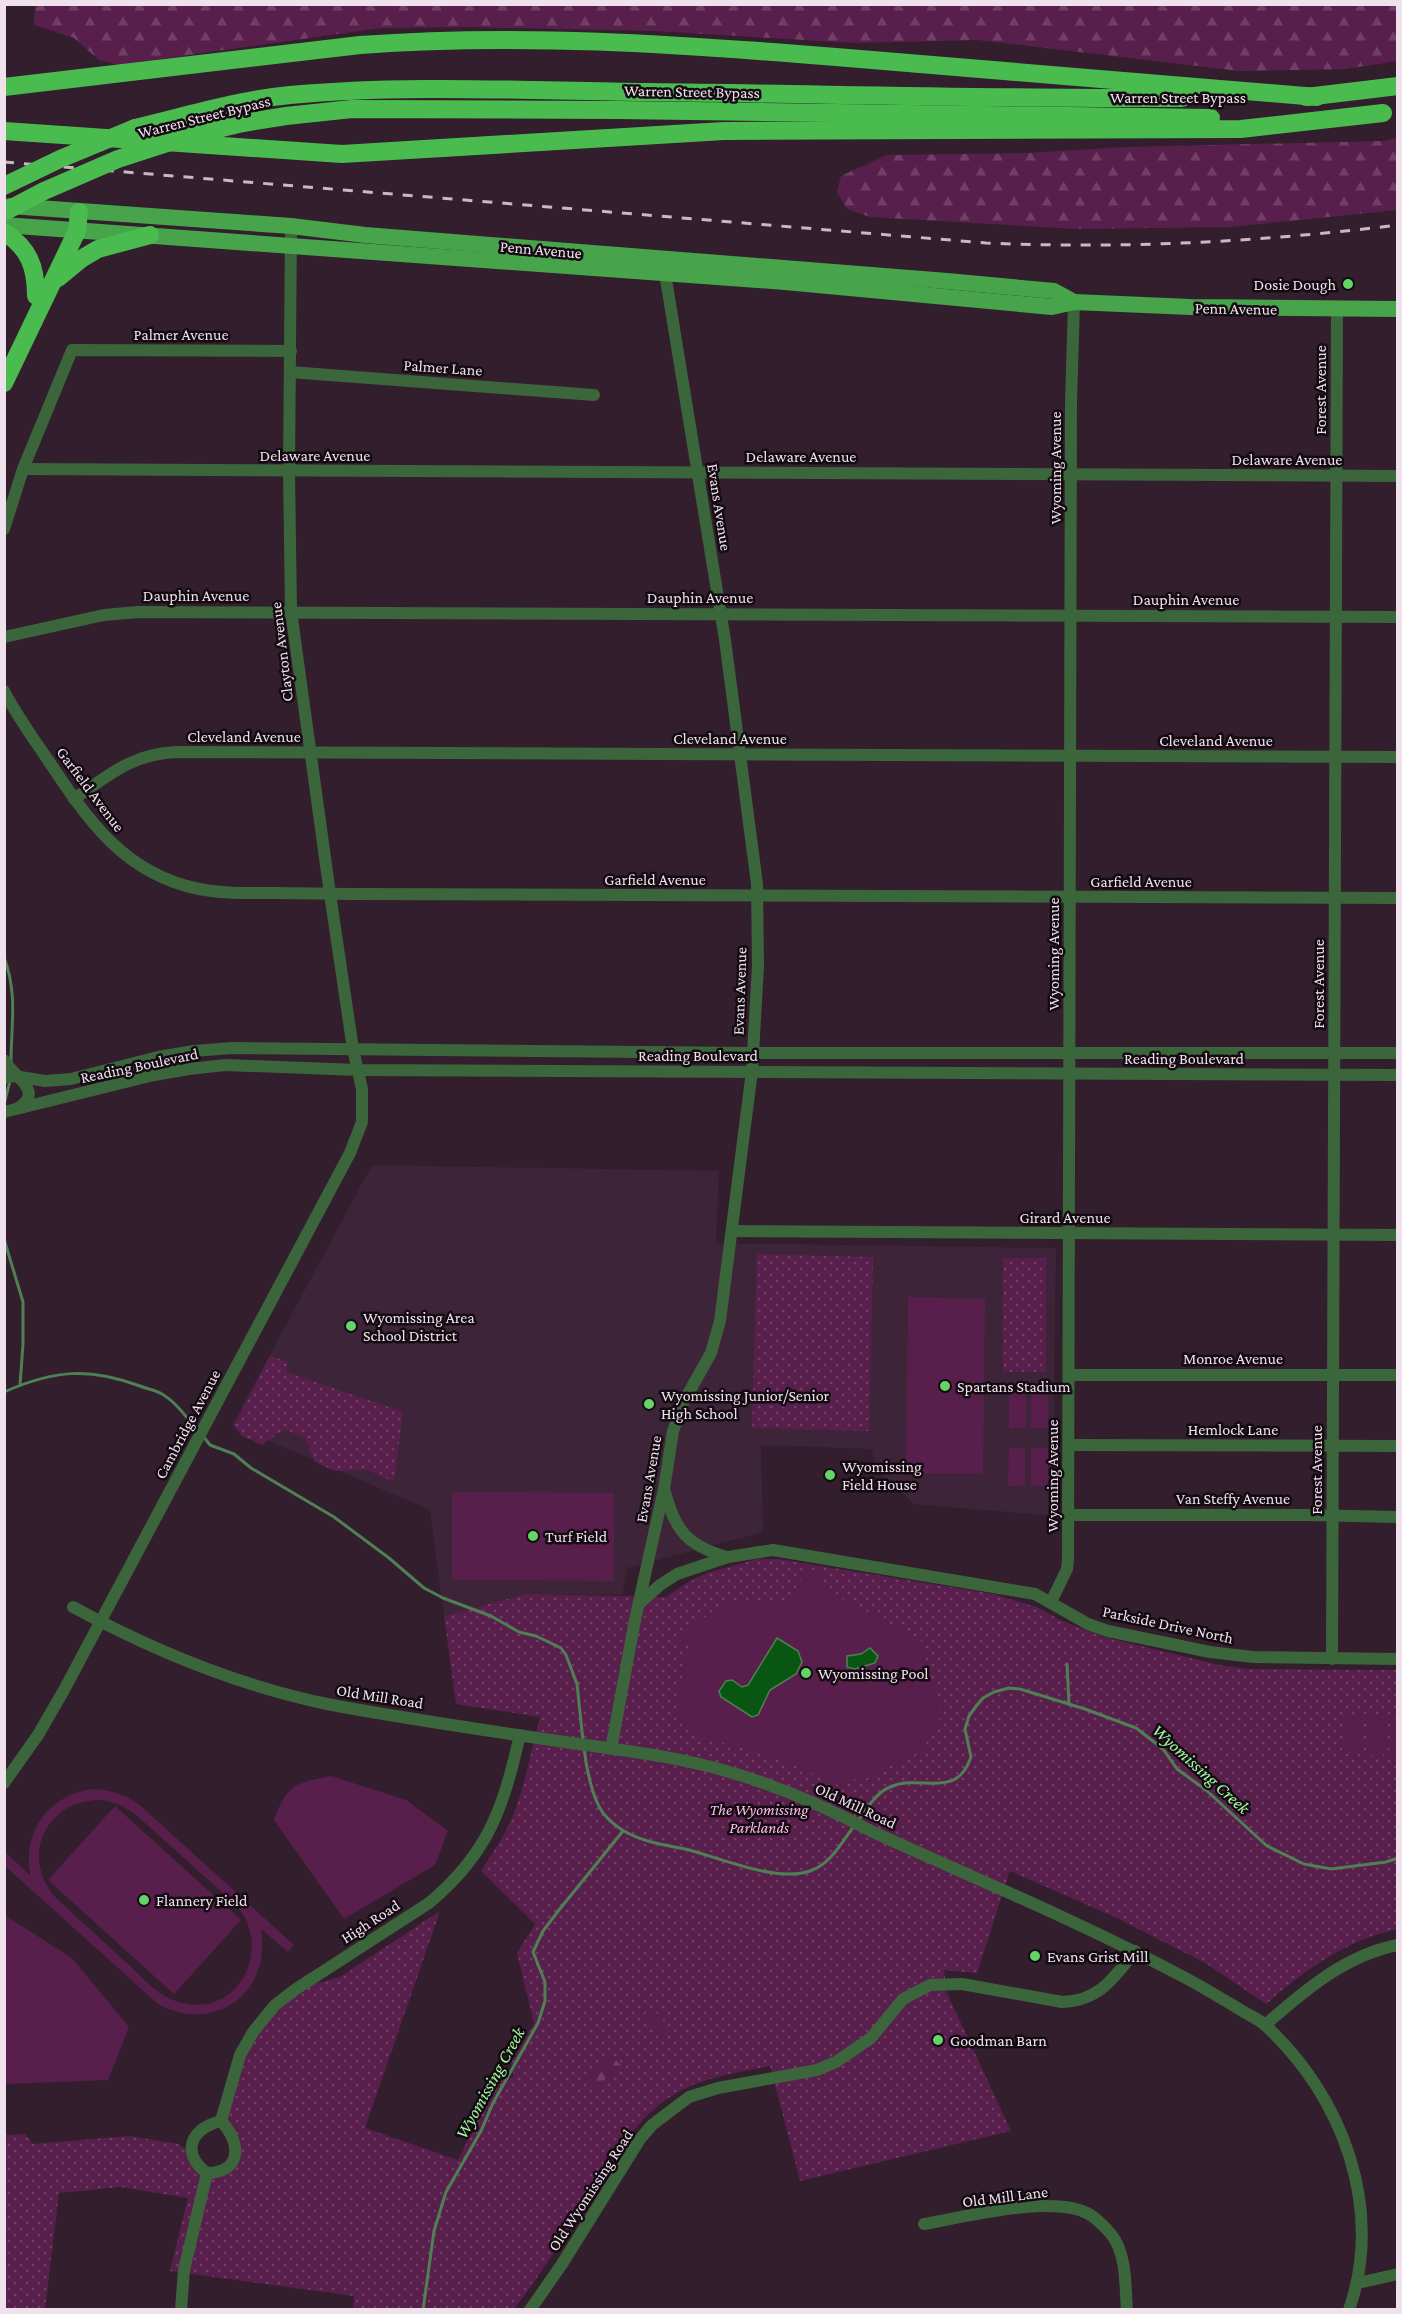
<svg xmlns="http://www.w3.org/2000/svg" width="1402" height="2314" viewBox="0 0 1402 2314" font-family="'Crimson Pro',serif">
  <style>
    .built { fill: #3e2438 }
    .grass { fill: url(#grass-dots) }
    .forest { fill: url(#forest-firs) }
    .garden { fill: #591f4c; fill-rule: evenodd }
    .water { fill: #095613; stroke: #4e8054; stroke-width: 1.5 }
    .lines { fill: none; stroke-linecap: round; stroke-linejoin: round }
    .stream { stroke: #4e8054; stroke-width: 3 }
    .minor { stroke: #3b653b; stroke-width: 12 }
    .major { stroke: #47a44b; stroke-width: 16 }
    .highway { stroke: #4abc4f; stroke-width: 18 }
    .rail { stroke: #c8b9c4; stroke-width: 3; stroke-dasharray: 10 10; stroke-linecap: butt }
    .highway-bridge { stroke: #4abc4f; stroke-width: 18 }
    .poi-dot { fill: #64d468; stroke: #140b12; stroke-width: 2 }
    .labels { text-anchor: middle; stroke-width: 5; stroke-linejoin: round; paint-order: stroke }
    .street-label { font-size: 16px; fill: #f0e2ec; stroke: #140b12 }
    .poi-label { font-size: 16px; fill: #f0e2ec; stroke: #140b12; text-anchor: start }
    .park-label { font-size: 16px; font-style: italic; fill: #fabce8; stroke: #140b12 }
    .water-label { font-size: 18px; font-style: italic; fill: #a1fca0; stroke: #140b12 }
  </style>
  <defs>
    <pattern id="grass-dots" width="8" height="8" patternUnits="userSpaceOnUse" patternTransform="scale(1.5)"><rect width="8" height="8" fill="#591f4c"/><path d="M2 2h.1M6 6h.1" fill="none" stroke="#713f66" stroke-width="1.8" stroke-linecap="round"/></pattern>
    <pattern id="forest-firs" width="22" height="20" patternUnits="userSpaceOnUse" patternTransform="scale(1.5)"><rect width="22" height="20" fill="#591f4c"/><path d="M5 1l3.5 6h-7zM16 11l3.5 6h-7z" fill="#713f66"/></pattern>
  </defs>
  <rect width="100%" height="100%" fill="#321e2d"/>
  <path class="built" d="M372 1165 719 1171 716 1243 1056 1248 1054 1383 1057 1516 914 1504 875 1468 872 1449 761 1445 763 1532 627 1568 622 1595 526 1594 444 1616 430 1510 232 1425Z"/>
  <g class="grass">
    <path d="M757 1254 873 1257 869 1431 752 1428Z"/>
    <rect x="1003" y="1258" width="43" height="114"/>
    <path d="M270 1356 288 1362 286 1372 403 1412 394 1482 367 1470 335 1471 315 1462 305 1438 284 1429 262 1445 242 1436 234 1426Z"/>
    <path d="M757 1559H778L994 1594 1039 1608 1060 1620 1104 1637 1219 1665 1248 1669 1397 1670V1929C1343 1942 1308 1968 1266 2004L1207 1964 1117 1918 1010 1871 977 1973 944 1970 947 1993 1011 2131 800 2181 770 2066C740 2072 709 2076 682 2090 638 2112 616 2156 590 2196 566 2234 542 2273 514 2309H353L354 2296 170 2271 188 2198 121 2187 59 2193 45 2309 5 2310V2135L25 2134 33 2144 129 2136 179 2144 215 2173 237 2151 221 2121 240 2055 296 1989 340 1977 440 1911 365 2128 458 2160 496 2082 514 2077 511 2063 534 2023 517 1953 535 1924 481 1871C493 1852 506 1834 514 1813 526 1782 531 1749 540 1717L456 1704 444 1616 526 1594 666 1597 690 1581 707 1573Z"/>
  </g>
  <g class="forest">
    <path d="M35 4H1397L1398 61 1345 69 1239 71 977 40 856 43 654 31 468 27 381 28 118 65 99 60 74 38 34 25Z"/>
    <path d="M1397 138V210L1230 227 1076 229 870 217 847 209 837 192 841 176 887 155 1027 153 1126 147 1383 141Z"/>
    <path d="M648 2011C661 2011 672 2024 665 2035L658 2034 644 2021V2015Z"/>
    <path d="M611 2056 621 2065 619 2073 607 2077 599 2086 595 2087 589 2078Z"/>
  </g>
  <g class="garden">
    <path d="M908 1297 985 1299 983 1474 906 1473Z"/>
    <rect x="1031" y="1390" width="17" height="38"/>
    <rect x="1009" y="1391" width="17" height="37"/>
    <path d="M1009 1448H1025V1486H1008Z"/>
    <rect x="1031" y="1448" width="17" height="38"/>
    <path d="M452 1492 614 1493V1581L452 1580Z"/>
    <path d="M809 1569 821 1572 822 1588 921 1640 924 1665 932 1681 942 1714 922 1751 863 1780 852 1779 844 1788C817 1775 791 1762 762 1753 743 1746 701 1741 687 1729 679 1722 677 1714 677 1704L689 1645 680 1643 681 1636 693 1627 692 1625 733 1600 736 1604 746 1599 748 1601 785 1603Z"/>
    <path d="M1345 1715 1362 1716 1360 1754 1342 1753Z"/>
    <path d="M1368 1717 1386 1718 1383 1756 1366 1755Z"/>
    <path d="M1391 1718 1397 1719V1757L1389 1756Z"/>
    <path d="M331 1776 406 1800 448 1831 435 1865 344 1919 274 1820C287 1784 296 1783 331 1776Z"/>
    <path d="M93 1789C112 1790 127 1795 142 1807L294 1945 288 1952 261 1929C272 1992 215 2035 158 2004L5 1866V1852L30 1875C23 1831 48 1795 93 1789ZM103 1800 120 1805 135 1814 234 1903C278 1950 234 2025 173 2000 156 1993 143 1978 130 1966 106 1944 82 1922 58 1900 18 1859 45 1798 103 1800Z"/>
    <path d="M115 1806 241 1920 174 1994 48 1880Z"/>
    <path d="M4 1915 72 1958 129 2027 108 2080 5 2084Z"/>
  </g>
  <g class="water">
    <path d="M777 1638 798 1651 802 1662 796 1674 770 1690 758 1715 752 1717 721 1697 719 1691 726 1681 732 1680 742 1687 748 1685Z"/>
    <path d="M870 1648 878 1656 875 1663 855 1669 847 1667V1656L861 1654Z"/>
  </g>
  <g class="lines">
    <g class="stream">
      <path d="M4 957C18 995 11 1024 11 1062"/>
      <path d="M4 1105 10 1081"/>
      <path d="M4 1239 23 1302V1344L20 1385"/>
      <path d="M4 1392C54 1370 89 1367 140 1386 147 1389 156 1390 162 1394 176 1402 188 1419 198 1431"/>
      <path d="M203 1436 210 1445 234 1454 251 1468 334 1517 389 1558 424 1588 443 1598 491 1616 519 1632 536 1636 561 1648 566 1655 577 1684 583 1741"/>
      <path d="M1067 1664 1069 1704"/>
      <path d="M584 1748C586 1766 592 1798 603 1813 608 1819 617 1827 624 1831 643 1842 664 1845 685 1849 719 1857 776 1883 810 1871 831 1864 842 1842 854 1826"/>
      <path d="M858 1821C867 1808 876 1793 890 1787 922 1773 956 1801 971 1757L965 1729 969 1716 977 1705 983 1698 994 1692 1009 1688 1020 1689 1085 1709 1136 1728 1163 1749 1177 1769 1206 1790 1267 1846 1304 1864 1331 1869 1386 1862 1398 1858"/>
      <path d="M423 2310 434 2231 446 2192 481 2131 493 2103 538 2023 545 2001V1982L533 1952 543 1931 559 1910 623 1831"/>
    </g>
    <g class="minor">
      <path d="M290 372 594 395"/>
      <path d="M23 469 1398 476"/>
      <path d="M4 529 23 469 72 350 291 351"/>
      <path d="M4 637 104 615 138 612 1398 617"/>
      <path d="M4 691C17 716 33 738 48 760 88 820 124 874 199 889 225 894 251 893 276 893 304 893 331 894 358 894L1398 898"/>
      <path d="M74 799C109 775 132 754 176 752L1398 757"/>
      <path d="M4 1060C12 1076 46 1091 18 1108"/>
      <path d="M4 1078 14 1076 45 1081 71 1079 158 1057 194 1051 232 1048 753 1053H1398"/>
      <path d="M4 1112 154 1075 189 1069 225 1065 358 1070 1398 1075"/>
      <path d="M732 1231 1398 1235"/>
      <path d="M1069 1375H1398"/>
      <path d="M1069 1445 1398 1446"/>
      <path d="M665 1492C675 1531 688 1546 727 1557"/>
      <path d="M1068 1515H1307L1398 1517"/>
      <path d="M1051 1602 1067 1569 1068 1560 1071 403 1074 302"/>
      <path d="M640 1603 660 1585 677 1574 728 1557 773 1550 1035 1594 1088 1624 1108 1631 1210 1652 1253 1657 1398 1659"/>
      <path d="M73 1607C154 1651 242 1687 332 1705 413 1720 496 1732 579 1744 628 1751 678 1757 726 1771 776 1785 826 1807 873 1832 974 1878 1078 1921 1176 1973 1198 1984 1219 1997 1239 2009 1248 2015 1259 2019 1266 2026 1343 2097 1384 2208 1349 2310"/>
      <path d="M1332 1659 1337 309"/>
      <path d="M611 1749 635 1620 664 1489 673 1431 684 1401 711 1353 720 1321 752 1071 758 966 757 884 725 640 664 267"/>
      <path d="M4 1783 38 1735 64 1690 350 1153 362 1122V1089L353 1049 330 894 291 611 289 471 291 226"/>
      <path d="M1265 2025C1304 1991 1345 1955 1398 1945"/>
      <path d="M221 2121 240 2055 253 2032 275 2005 296 1989 429 1903C489 1853 503 1808 520 1735"/>
      <path d="M221 2121C241 2142 243 2172 207 2173 180 2153 191 2128 221 2121Z"/>
      <path d="M924 2224C965 2217 1050 2195 1087 2213 1095 2217 1106 2228 1111 2234 1127 2254 1125 2286 1127 2310"/>
      <path d="M1358 2283 1398 2274"/>
      <path d="M181 2310 184 2270 207 2173"/>
      <path d="M530 2310 562 2264 640 2139 652 2125 689 2097 718 2088 817 2070 836 2062 871 2038 903 1999 930 1985 962 1984 1062 2002C1099 2001 1114 1978 1135 1951"/>
    </g>
    <g class="major">
      <path d="M10 206 291 226 365 235 947 281 1054 291 1074 302"/>
      <path d="M4 225 785 282 1052 307 1074 302 1190 307 1398 309"/>
    </g>
    <g class="highway">
      <path d="M4 87 360 45C519 33 677 44 836 57 997 70 1157 85 1317 97"/>
      <path d="M1306 97 1398 86"/>
      <path d="M135 128C186 116 237 100 290 95 408 84 530 91 649 92 827 94 1005 99 1182 98"/>
      <path d="M4 131 342 154 724 131 1241 129 1383 113"/>
      <path d="M192 135 243 123 286 116 352 109 617 110 1211 118"/>
      <path d="M4 232C29 248 36 267 36 296"/>
      <path d="M58 278 81 259 98 249 150 235"/>
      <path d="M4 383 77 231 79 212"/>
    </g>
    <path class="rail" d="M4 162 986 243C1124 249 1260 242 1398 225"/>
    <g class="highway-bridge">
      <path d="M4 186 60 159 135 128"/>
      <path d="M4 212 44 191 118 159 192 135"/>
    </g>
  </g>
  <g class="poi-dot">
    <circle cx="1348" cy="284" r="6"/>
    <circle cx="351" cy="1326" r="6"/>
    <circle cx="945" cy="1386" r="6"/>
    <circle cx="649" cy="1404" r="6"/>
    <circle cx="830" cy="1475" r="6"/>
    <circle cx="533" cy="1536" r="6"/>
    <circle cx="806" cy="1673" r="6"/>
    <circle cx="144" cy="1900" r="6"/>
    <circle cx="1035" cy="1956" r="6"/>
    <circle cx="938" cy="2040" r="6"/>
  </g>
  <g class="labels">
    <g class="street-label">
      <text transform="translate(692 91) rotate(1)" y="6">Warren Street Bypass</text>
      <text x="1178" y="103">Warren Street Bypass</text>
      <text transform="translate(204 116) rotate(-14)" y="6">Warren Street Bypass</text>
      <text transform="translate(541 249) rotate(5)" y="6">Penn Avenue</text>
      <text transform="translate(1236 308) rotate(1)" y="6">Penn Avenue</text>
      <text x="181" y="340">Palmer Avenue</text>
      <text transform="translate(443 367) rotate(4)" y="6">Palmer Lane</text>
      <text transform="translate(1320 390) rotate(-90)" y="6">Forest Avenue</text>
      <text x="315" y="461">Delaware Avenue</text>
      <text x="801" y="462">Delaware Avenue</text>
      <text x="1287" y="465">Delaware Avenue</text>
      <text transform="translate(1055 468) rotate(-90)" y="6">Wyoming Avenue</text>
      <text transform="translate(720 507) rotate(81)" y="6">Evans Avenue</text>
      <text x="196" y="601">Dauphin Avenue</text>
      <text x="700" y="603">Dauphin Avenue</text>
      <text x="1186" y="605">Dauphin Avenue</text>
      <text transform="translate(281 652) rotate(-97)" y="6">Clayton Avenue</text>
      <text x="244" y="742">Cleveland Avenue</text>
      <text x="730" y="744">Cleveland Avenue</text>
      <text x="1216" y="746">Cleveland Avenue</text>
      <text transform="translate(91 789) rotate(53)" y="6">Garfield Avenue</text>
      <text x="655" y="885">Garfield Avenue</text>
      <text x="1141" y="887">Garfield Avenue</text>
      <text transform="translate(1053 954) rotate(-90)" y="6">Wyoming Avenue</text>
      <text transform="translate(1318 984) rotate(-90)" y="6">Forest Avenue</text>
      <text transform="translate(739 991) rotate(-88)" y="6">Evans Avenue</text>
      <text x="698" y="1061">Reading Boulevard</text>
      <text x="1184" y="1064">Reading Boulevard</text>
      <text transform="translate(139 1065) rotate(-12)" y="6">Reading Boulevard</text>
      <text x="1065" y="1223">Girard Avenue</text>
      <text x="1233" y="1364">Monroe Avenue</text>
      <text transform="translate(187 1424) rotate(-62)" y="6">Cambridge Avenue</text>
      <text x="1233" y="1435">Hemlock Lane</text>
      <text transform="translate(1316 1470) rotate(-90)" y="6">Forest Avenue</text>
      <text transform="translate(1052 1476) rotate(-90)" y="6">Wyoming Avenue</text>
      <text transform="translate(648 1479) rotate(-80)" y="6">Evans Avenue</text>
      <text x="1233" y="1504">Van Steffy Avenue</text>
      <text transform="translate(1168 1624) rotate(12)" y="6">Parkside Drive North</text>
      <text transform="translate(380 1696) rotate(9)" y="6">Old Mill Road</text>
      <text transform="translate(856 1805) rotate(25)" y="6">Old Mill Road</text>
      <text transform="translate(370 1921) rotate(-33)" y="6">High Road</text>
      <text transform="translate(590 2190) rotate(-57)" y="6">Old Wyomissing Road</text>
      <text transform="translate(1005 2196) rotate(-7)" y="6">Old Mill Lane</text>
    </g>
    <g class="poi-label">
      <text x="1336" y="290" text-anchor="end">Dosie Dough</text>
      <text x="363" y="1323">Wyomissing Area<tspan x="363" dy="18">School District</tspan></text>
      <text x="957" y="1392">Spartans Stadium</text>
      <text x="661" y="1401">Wyomissing Junior/Senior<tspan x="661" dy="18">High School</tspan></text>
      <text x="842" y="1472">Wyomissing<tspan x="842" dy="18">Field House</tspan></text>
      <text x="545" y="1542">Turf Field</text>
      <text x="818" y="1679">Wyomissing Pool</text>
      <text x="156" y="1906">Flannery Field</text>
      <text x="1047" y="1962">Evans Grist Mill</text>
      <text x="950" y="2046">Goodman Barn</text>
    </g>
    <g class="park-label">
      <text x="759" y="1815">The Wyomissing<tspan x="759" dy="18">Parklands</tspan></text>
    </g>
    <g class="water-label">
      <text transform="translate(1201 1769) rotate(42)" y="6">Wyomissing Creek</text>
      <text transform="translate(490 2083) rotate(-61)" y="6">Wyomissing Creek</text>
    </g>
  </g>
  <rect width="1402" height="2314" fill="none" stroke="#f0e2ec" stroke-width="12"/>
</svg>
